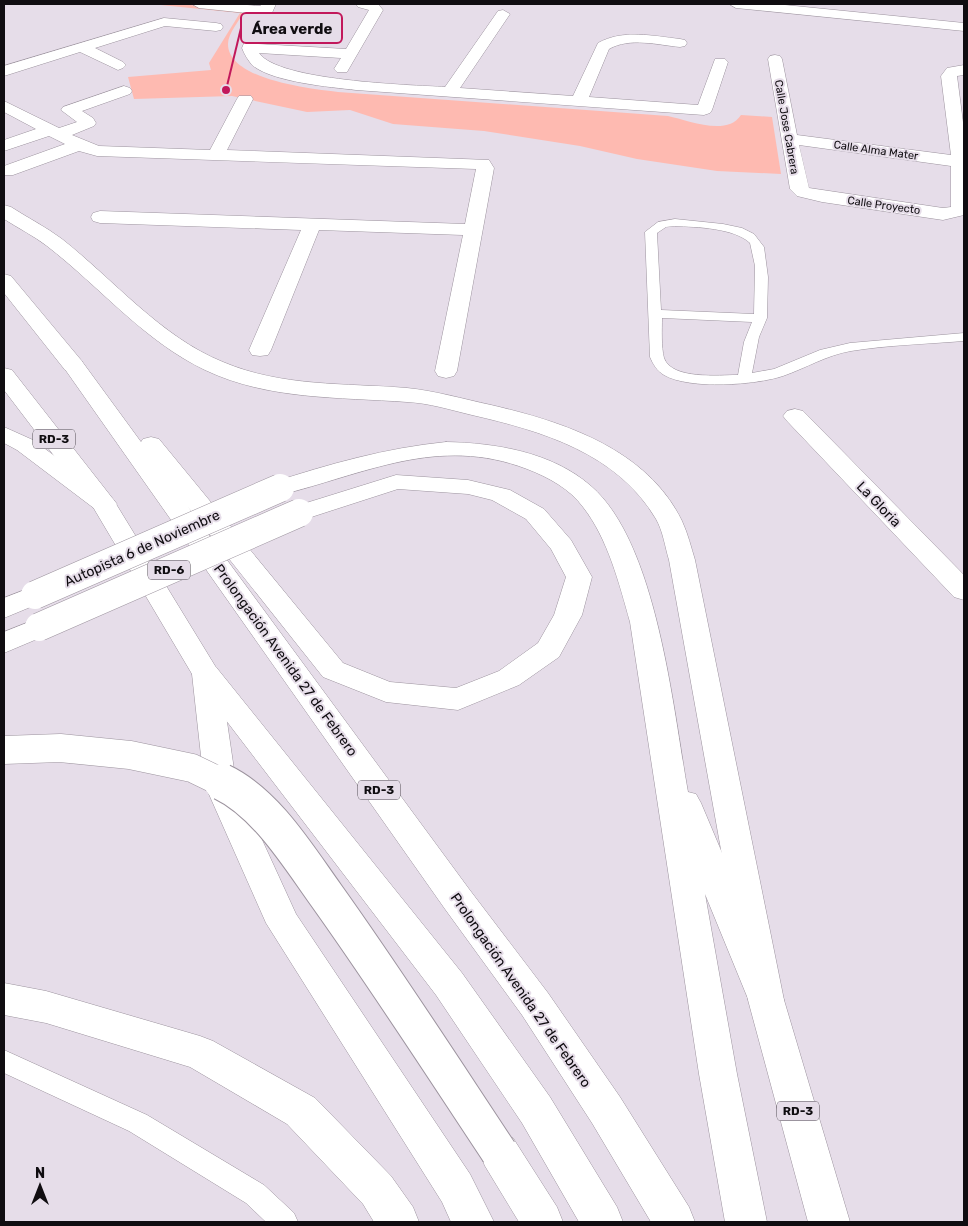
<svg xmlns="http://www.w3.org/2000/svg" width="968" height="1226" viewBox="0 0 968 1226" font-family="Rubik,sans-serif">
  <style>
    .green { fill: #febab1 }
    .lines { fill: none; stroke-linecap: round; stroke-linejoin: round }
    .lane-casing { stroke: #9c939e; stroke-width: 1 }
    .street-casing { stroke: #9c939e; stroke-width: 1 }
    .primary-casing { stroke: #9c939e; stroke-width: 1 }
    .highway-casing { stroke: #9c939e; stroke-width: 1 }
    .lane { fill: #fff; fill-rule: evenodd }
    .street { fill: #fff; fill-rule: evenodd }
    .primary { fill: #fff; fill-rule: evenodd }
    .highway { fill: #fff; fill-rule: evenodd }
    .highway-bridge-far1-casing { stroke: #9c939e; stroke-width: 29; stroke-linecap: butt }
    .highway-bridge-casing { stroke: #9c939e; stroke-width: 38; stroke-linecap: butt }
    .highway-bridge-far1 { stroke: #fff; stroke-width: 28 }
    .highway-bridge { stroke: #fff; stroke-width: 36 }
    .labels { text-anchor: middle; stroke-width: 4; stroke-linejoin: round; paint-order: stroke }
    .far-street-label { font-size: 11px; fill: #100d11; stroke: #e6dde9 }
    .shield { fill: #e6dde9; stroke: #504b52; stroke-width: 1 }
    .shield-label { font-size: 12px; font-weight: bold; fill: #100d11 }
    .street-label { font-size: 14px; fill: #100d11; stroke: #e6dde9 }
    .leader { fill: none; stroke: #c2185b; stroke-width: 2 }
    .callout-dot { fill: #c2185b; stroke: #e6dde9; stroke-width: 2 }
    .callout { fill: #e6dde9; stroke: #c2185b; stroke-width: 2 }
    .callout-label { font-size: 15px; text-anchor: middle; font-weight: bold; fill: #100d11 }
  </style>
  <rect width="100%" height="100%" fill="#e6dde9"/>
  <path class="green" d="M151 4H180L245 10C240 20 228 33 228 44 228 80 312 89 338 92L668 116C687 120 727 137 741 115L772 117 781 174 717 171 637 159 580 146 484 131 393 124 350 110 307 112 232 96 134 99 128 77 211 70 209 63 240 13Z"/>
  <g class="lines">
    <defs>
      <g id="lane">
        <path d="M675 219 723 224 742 228 754 234 764 247 768 277 767 318 759 337 752 373 774 369 820 350 850 343 964 333V341C927 344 888 345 851 351 827 355 806 368 783 376 756 385 690 390 664 375 657 371 653 364 650 357L645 232 658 222ZM675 226C697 227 734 228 750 243L755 266 754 314 661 310 657 233 666 227ZM662 318 752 322 744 342 738 375C719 375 672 380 664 358 661 346 662 330 662 318Z"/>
        <path d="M4 1050 147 1115 264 1185 294 1213 298 1222H266L246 1203 129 1131 4 1073Z"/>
      </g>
      <g id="street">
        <path d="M192 4H235L260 6 262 4H276L258 44 346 49 369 10 358 7 356 4H378L383 10 347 72H337L334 69 341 58 259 53C278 81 410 85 445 87L498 11 503 10 510 14 460 88 573 96 598 43C623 29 653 36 680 39L685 40 687 43 685 46 680 47C658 45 630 37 609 49L589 97 698 105 715 59H725L728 62 712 110 710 113 704 115 356 90C330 87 272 82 252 65 248 60 244 54 242 48L256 14 199 8Z"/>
        <path d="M729 4H775L964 23V31L736 8Z"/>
        <path d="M164 18 216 23 221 24 223 27 221 30 216 31 165 26 95 48 123 62 126 65 123 68 118 70 80 52 4 76V66Z"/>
        <path d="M775 55 780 56 782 59 797 135 951 155 941 76 947 68 964 65V75L957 76 964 130V215L943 220 822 202 797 196 790 189 768 59 770 56ZM799 145 951 166V207L943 208 809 188Z"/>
        <path d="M124 86 130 88 132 91 130 94 82 111 93 118 96 123 94 126 72 135 99 146 210 150 237 99 239 96H251L253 99 227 150 489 160 494 168 457 371 454 376 446 378 438 376 435 371 463 235 319 230 271 350 268 355 260 356 252 355 249 350 301 230 100 223 93 221 91 217 93 213 100 211 465 224 476 169 97 156 79 151 13 175H4V166L65 144 49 136 4 151V140L36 129 4 112V101L59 128 77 122 61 110 63 107Z"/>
        <path d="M795 409 803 411 964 575V600L954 597 787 421 783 416 787 411Z"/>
      </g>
      <g id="primary">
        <path d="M4 205 11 207C28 218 46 227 62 239 114 280 161 337 223 362 282 387 345 383 407 388 436 391 463 399 491 405 564 422 647 449 682 521 688 534 691 547 695 560L784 1000 850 1222H808L748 1000 669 560C665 547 663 531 656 519 617 453 542 431 472 415 451 410 429 403 407 402 339 397 268 400 205 370 144 341 100 287 47 246 34 236 18 228 4 219Z"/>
        <path d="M4 274 11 276 81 360 84 365 81 370 73 372 65 370 4 293Z"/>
        <path d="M4 368 12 370 113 499 220 674 236 783 296 914 470 1174 494 1222H451L442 1202 266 923 204 783 192 674 93 507 4 390Z"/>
      </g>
      <g id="highway">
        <path d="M73 358 81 360 141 442 143 439 151 437 159 439 343 663 390 682 456 688 499 671 538 643 554 615 566 577 551 549 526 519 492 500 468 494 398 489 299 521 290 518 286 513 290 508 396 475 468 480 510 490 544 509 571 540 592 577 582 615 559 657 519 685 458 710 386 702 323 677 188 507 469 889 548 993 620 1097 689 1207 695 1222H651L592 1123 522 1015 445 909 62 365 65 360Z"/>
        <path d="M4 427 33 440 113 499 117 504 113 509 104 512 95 509 17 450 4 443Z"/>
        <path d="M446 442C496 443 552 452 591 486 657 543 673 708 688 792L696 794 701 803 784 1000 779 1011 766 1016 753 1011 705 894 737 1074 767 1222H725L699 1074 630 622C619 583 608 539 583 507 570 489 548 477 527 469 438 435 365 474 280 495L271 493 268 488 271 483C329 464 386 448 446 442Z"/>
        <path d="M35 586 45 589 49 595 45 601 4 618V598Z"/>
        <path d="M39 618 49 620 53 627 49 634 4 653V632Z"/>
        <path d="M206 664 216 667 462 973 550 1097 617 1207 623 1222H579L522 1123 436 995 196 681 192 674 196 667Z"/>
        <path d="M4 983 46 991 200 1036 213 1041 315 1098 391 1176 413 1207 419 1222H374L363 1204 287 1124 190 1067 46 1023 4 1015Z"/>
        <path d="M499 1133 513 1138 557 1207 563 1222H519L485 1166 479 1152 485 1138Z"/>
      </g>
    </defs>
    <use href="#lane" class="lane-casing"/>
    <use href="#street" class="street-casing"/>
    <use href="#primary" class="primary-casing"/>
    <use href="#highway" class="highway-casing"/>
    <use href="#lane" class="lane"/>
    <use href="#street" class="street"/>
    <use href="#primary" class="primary"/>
    <use href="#highway" class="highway"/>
    <defs>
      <g id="highway-bridge-far1">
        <path d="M35 595 280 488"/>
        <path d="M39 627 299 513"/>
        <path d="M4 750 60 748 130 755 192 768 225 784"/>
      </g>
      <path id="highway-bridge" d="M222 782C266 803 298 856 326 895 386 979 442 1066 499 1152"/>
    </defs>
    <use href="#highway-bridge-far1" class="highway-bridge-far1-casing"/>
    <use href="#highway-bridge" class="highway-bridge-casing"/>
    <use href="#highway-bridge-far1" class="highway-bridge-far1"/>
    <use href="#highway-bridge" class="highway-bridge"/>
  </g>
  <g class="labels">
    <g class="far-street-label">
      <text transform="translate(787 127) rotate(80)" y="4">Calle Jose Cabrera</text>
      <text transform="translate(876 150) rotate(8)" y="4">Calle Alma Mater</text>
      <text transform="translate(884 205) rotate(8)" y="4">Calle Proyecto</text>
    </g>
    <g class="shield">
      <rect x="33" y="429.5" width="42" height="19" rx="4"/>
      <rect x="148" y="560.5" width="42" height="19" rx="4"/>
      <rect x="358" y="780.5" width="42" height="19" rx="4"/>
      <rect x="777" y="1101.5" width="42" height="19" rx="4"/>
    </g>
    <g class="shield-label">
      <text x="54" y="443">RD-3</text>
      <text x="169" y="574">RD-6</text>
      <text x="379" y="794">RD-3</text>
      <text x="798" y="1115">RD-3</text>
    </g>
    <g class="street-label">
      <text transform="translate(879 504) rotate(46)" y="5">La Gloria</text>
      <text transform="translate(142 548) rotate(-24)" y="5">Autopista 6 de Noviembre</text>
      <text transform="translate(286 660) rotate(54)" y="5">Prolongación Avenida 27 de Febrero</text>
      <text transform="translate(521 990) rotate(55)" y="5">Prolongación Avenida 27 de Febrero</text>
    </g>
  </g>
  <path class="leader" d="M226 90L241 28"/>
  <circle class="callout-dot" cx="226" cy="90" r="5"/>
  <rect class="callout" x="241" y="13" width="101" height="30" rx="5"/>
  <g class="callout-label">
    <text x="292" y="34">Área verde</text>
  </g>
  <rect width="968" height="1226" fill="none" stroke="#100d11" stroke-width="10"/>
  <g transform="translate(40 1186)" stroke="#e6dde9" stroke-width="4" paint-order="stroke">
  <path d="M0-4L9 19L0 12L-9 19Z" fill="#100d11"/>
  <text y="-8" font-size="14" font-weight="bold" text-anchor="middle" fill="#100d11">N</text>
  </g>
</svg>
